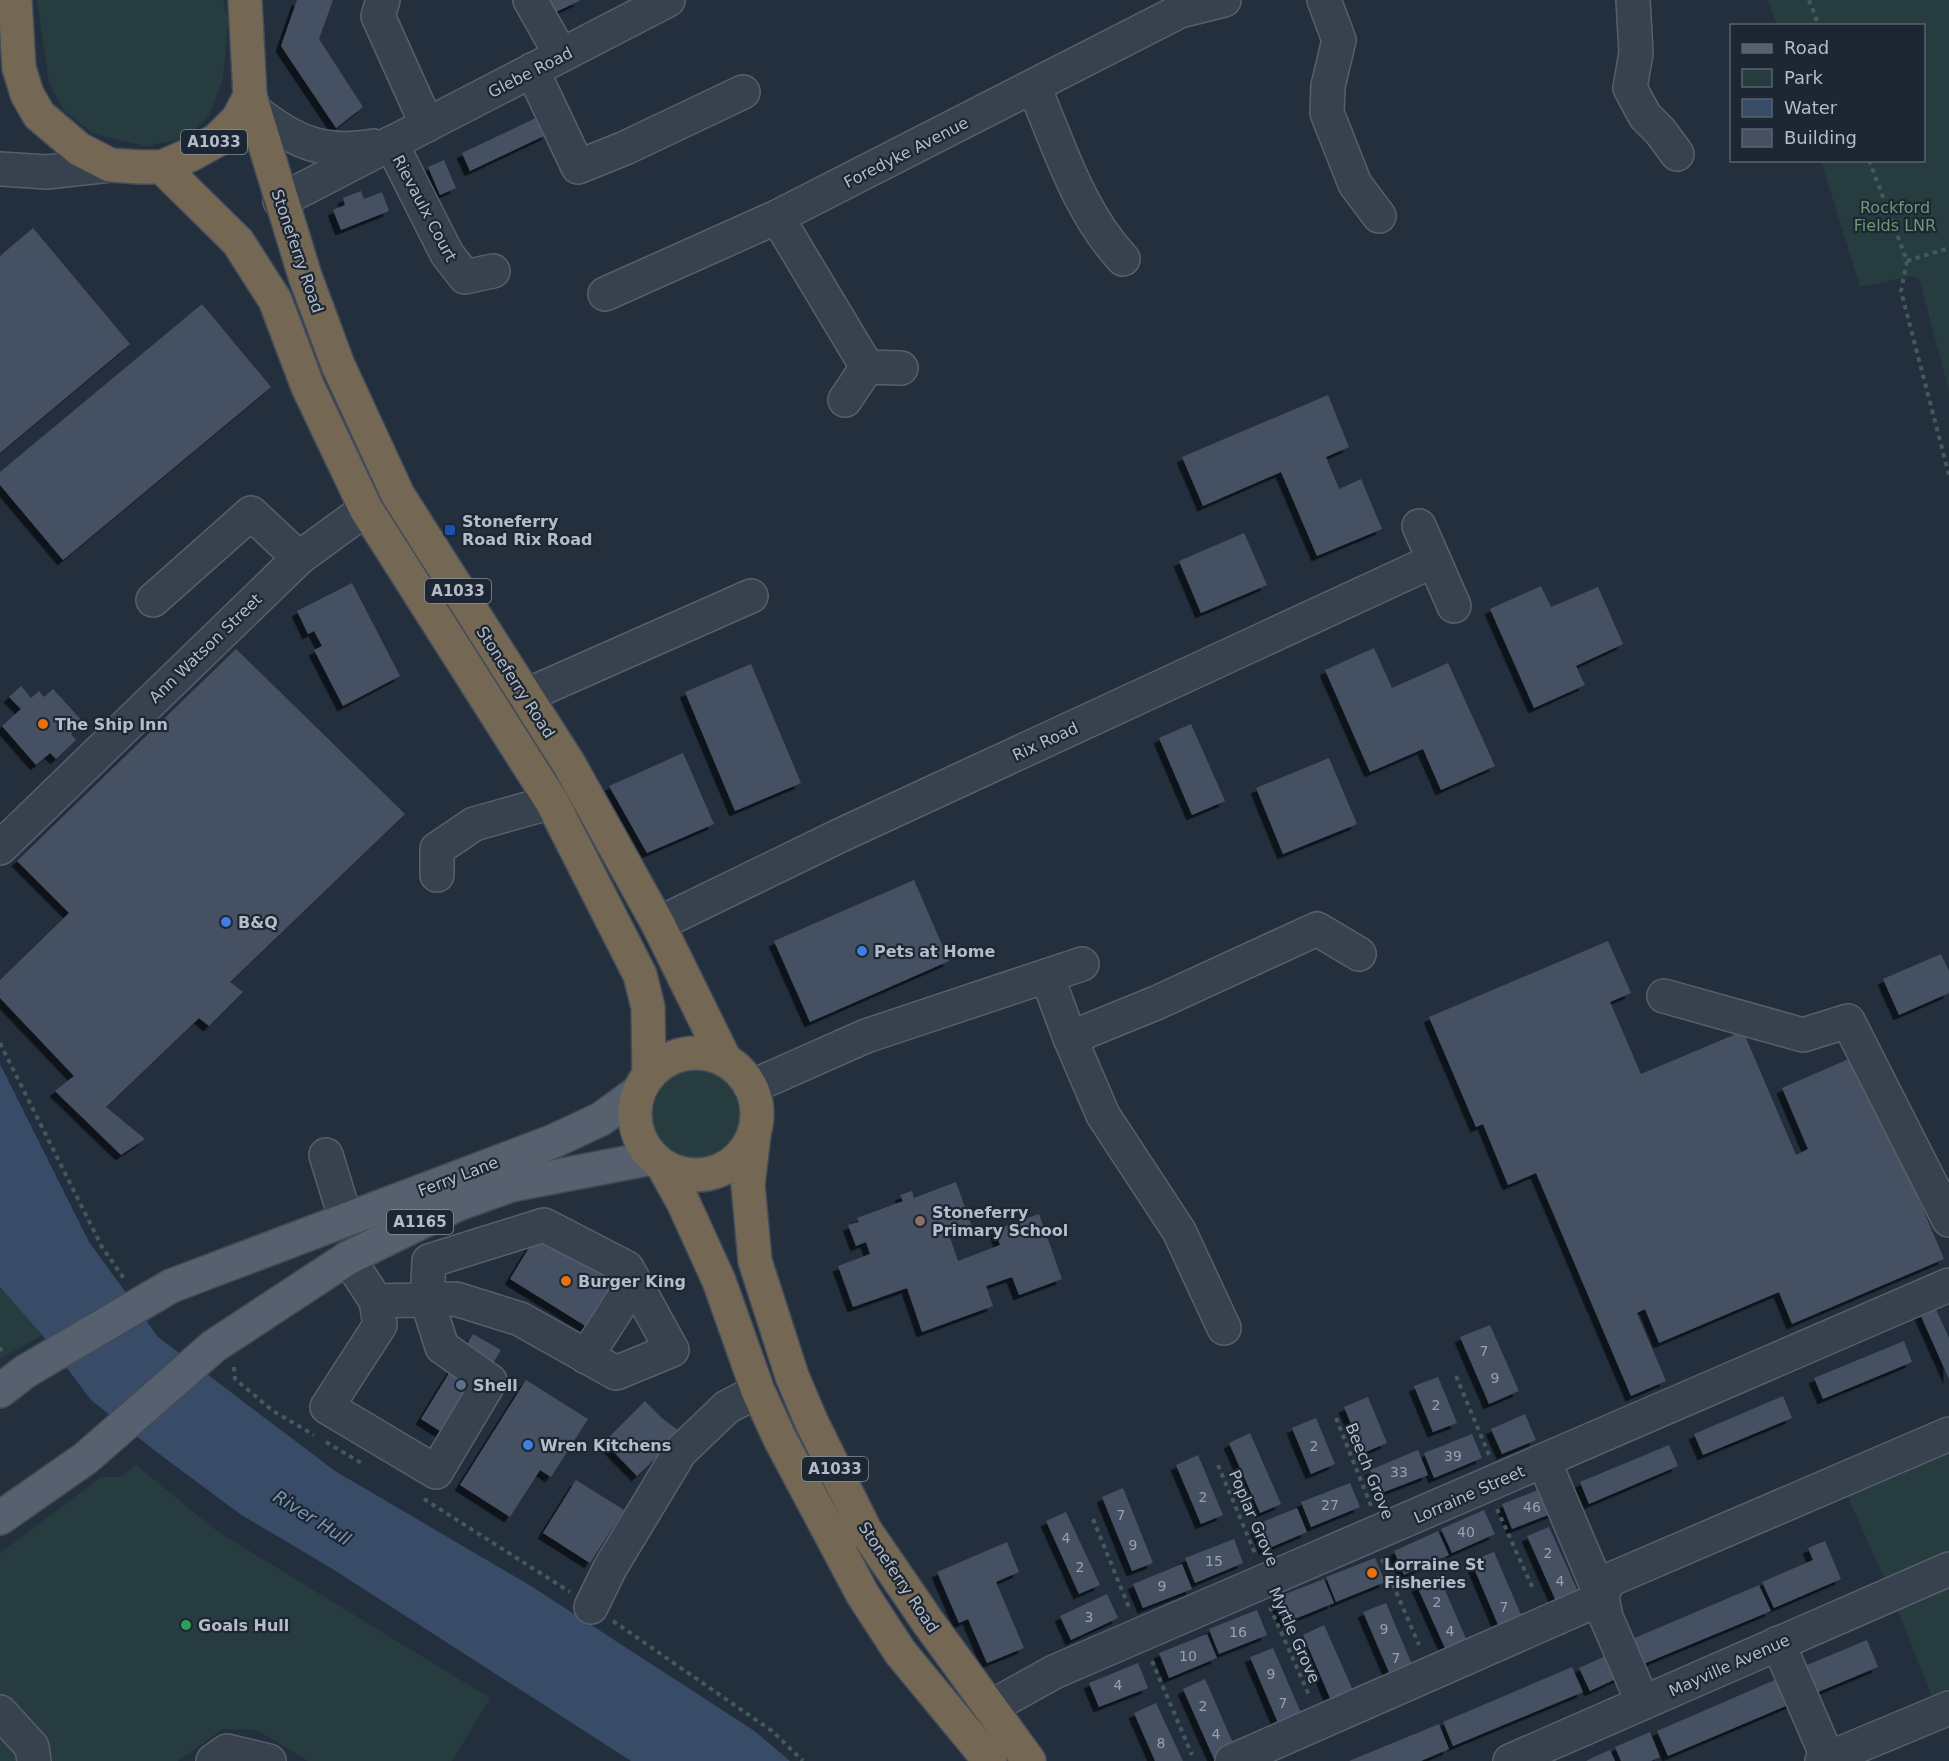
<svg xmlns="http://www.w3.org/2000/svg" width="1949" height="1761" viewBox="0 0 1949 1761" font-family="'DejaVu Sans',sans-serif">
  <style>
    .green { fill: #263c3f }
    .water { fill: #394c67 }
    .building { fill: #455162; filter: url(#shadow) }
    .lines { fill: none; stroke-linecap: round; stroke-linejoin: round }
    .minor-casing { stroke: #565f6c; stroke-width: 36 }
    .major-casing { stroke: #414a57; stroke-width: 36 }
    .highway-casing { stroke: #434c59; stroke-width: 36 }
    .path { stroke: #44595c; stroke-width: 4; stroke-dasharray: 4.5 4.5; stroke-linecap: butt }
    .minor { stroke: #38414e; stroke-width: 33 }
    .major { stroke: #56606e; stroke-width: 33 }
    .highway { stroke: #746855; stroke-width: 33 }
    .transit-dot { fill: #1a4fb4; stroke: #1d2633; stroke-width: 2 }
    .food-dot { fill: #e8710a; stroke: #1d2633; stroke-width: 2 }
    .shop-dot { fill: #3f7fe0; stroke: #1d2633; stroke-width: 2 }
    .education-dot { fill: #8d6e63; stroke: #1d2633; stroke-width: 2 }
    .service-dot { fill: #5c6f8a; stroke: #1d2633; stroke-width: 2 }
    .leisure-dot { fill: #2e9e5b; stroke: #1d2633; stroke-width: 2 }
    .labels { text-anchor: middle; stroke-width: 4.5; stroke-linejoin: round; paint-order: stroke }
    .number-label { font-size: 14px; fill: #98a1af }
    .shield { fill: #1d2633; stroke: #878f9c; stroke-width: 1.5 }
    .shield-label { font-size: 15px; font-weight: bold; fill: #b4bcc9 }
    .street-label { font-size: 16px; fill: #b4bcc9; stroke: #1d2633 }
    .park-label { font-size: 16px; fill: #6b9a76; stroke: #1d2633 }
    .poi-label { font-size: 16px; font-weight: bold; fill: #b4bcc9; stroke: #1d2633; text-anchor: start }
    .water-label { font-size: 18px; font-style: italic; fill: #7c92b1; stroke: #1d2633 }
  </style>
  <defs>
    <filter id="shadow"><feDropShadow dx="-5.5" dy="5.5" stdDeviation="0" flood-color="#0009"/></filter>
  </defs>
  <rect width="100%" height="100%" fill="#242f3e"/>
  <g class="green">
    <path d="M37 0H223L228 20 223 78 210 114 186 139 144 146 94 134 64 111 49 83Z"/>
    <path d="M1768 0H1949V392L1920 281 1913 276 1860 287 1821 161 1924 160V26L1777 25Z"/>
    <circle cx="696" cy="1114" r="47"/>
    <path d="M0 1287 42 1335 0 1359Z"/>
    <path d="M1949 1434V1707L1938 1712 1891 1594 1841 1481Z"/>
    <path d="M136 1465 217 1531 490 1698 452 1761H308L257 1730 223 1729 178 1761H0V1553L101 1477H120Z"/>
  </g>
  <path class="water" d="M0 1064 89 1242 158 1337 335 1471 531 1586 753 1730 790 1761H631L331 1568 240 1514 154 1450 91 1400 42 1335 0 1287Z"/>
  <g class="building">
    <path d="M297 0H333L319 39 363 107 336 128 281 46Z"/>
    <path d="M548 0H581L554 13Z"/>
    <path d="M540 116 548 134 470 171 462 153Z"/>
    <path d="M444 160 456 188 440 195 428 167Z"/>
    <path d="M361 191 364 199 382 192 389 211 341 230 333 210 345 205 343 198Z"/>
    <path d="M33 228 130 344 0 453V256Z"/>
    <path d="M202 304 271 387 63 560 0 485V472Z"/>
    <path d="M1328 395 1349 447 1326 457 1339 489 1361 479 1382 529 1317 556 1281 472 1203 506 1182 457Z"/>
    <path d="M1244 533 1267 585 1201 613 1179 561Z"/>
    <path d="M352 583 400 676 343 706 314 650 322 646 314 631 308 634 297 611Z"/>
    <path d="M1541 586 1551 607 1598 587 1623 644 1576 666 1585 685 1534 708 1490 609Z"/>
    <path d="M1374 648 1392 688 1448 663 1495 766 1441 790 1423 749 1370 772 1325 670Z"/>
    <path d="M236 649 405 814 230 982 243 992 209 1026 199 1018 106 1107 145 1139 121 1155 55 1091 74 1076 0 998V980L69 913 17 861Z"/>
    <path d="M751 664 801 783 735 811 685 692Z"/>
    <path d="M21 686 31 698 39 691 44 697 53 689 84 723 71 734 76 740 56 759 50 753 36 765 2 726 21 709 9 697Z"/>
    <path d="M1191 724 1225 801 1192 815 1159 738Z"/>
    <path d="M683 753 714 824 647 853 609 786Z"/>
    <path d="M1329 758 1357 824 1283 854 1256 788Z"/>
    <path d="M914 880 949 961 810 1022 774 941Z"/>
    <path d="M1608 941 1631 993 1610 1002 1641 1074 1743 1031 1796 1155 1808 1149 1782 1088 1858 1055 1944 1259 1792 1324 1779 1292 1659 1343 1645 1309 1637 1313 1666 1381 1631 1396 1536 1173 1508 1185 1483 1124 1476 1127 1429 1017Z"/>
    <path d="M1941 954 1949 971V993L1899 1015 1883 979Z"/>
    <path d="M956 1182 972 1227 949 1235 958 1261 1000 1245 995 1230 1039 1214 1062 1279 1019 1295 1012 1277 986 1286 993 1306 922 1332 907 1288 853 1307 838 1266 870 1254 866 1242 856 1246 848 1225 859 1222 857 1218 903 1201 900 1195 912 1191 914 1198Z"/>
    <path d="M538 1233 622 1282 592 1330 510 1279Z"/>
    <path d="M1935 1307 1949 1338V1379L1920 1314Z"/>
    <path d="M1490 1325 1519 1391 1489 1404 1460 1337Z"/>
    <path d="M473 1334 501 1350 448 1436 421 1419Z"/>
    <path d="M1904 1341 1912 1362 1823 1399 1814 1378Z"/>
    <path d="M1438 1377 1457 1423 1433 1432 1414 1386Z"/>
    <path d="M526 1380 588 1419 551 1477 540 1470 510 1517 460 1485Z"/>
    <path d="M1783 1396 1792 1418 1703 1455 1694 1434Z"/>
    <path d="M1368 1397 1387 1443 1363 1453 1344 1407Z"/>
    <path d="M645 1401 663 1419 682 1433 637 1476 604 1442Z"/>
    <path d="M1525 1414 1536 1440 1502 1454 1491 1429Z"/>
    <path d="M1316 1418 1335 1464 1311 1474 1292 1428Z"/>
    <path d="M1250 1433 1281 1504 1260 1513 1229 1443Z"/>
    <path d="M1472 1434 1482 1458 1434 1478 1424 1453Z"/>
    <path d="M1669 1445 1678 1466 1589 1504 1580 1482Z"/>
    <path d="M1418 1450 1428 1475 1379 1494 1370 1470Z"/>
    <path d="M1198 1455 1223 1515 1201 1524 1176 1465Z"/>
    <path d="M576 1480 624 1510 590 1563 543 1533Z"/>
    <path d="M1350 1483 1360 1507 1311 1527 1301 1502Z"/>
    <path d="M1551 1485 1561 1510 1512 1529 1502 1504Z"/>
    <path d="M1123 1488 1153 1563 1132 1571 1102 1497Z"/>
    <path d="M1297 1508 1307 1532 1265 1550 1255 1525Z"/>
    <path d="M1484 1510 1495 1534 1452 1553 1441 1529Z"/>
    <path d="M1066 1512 1100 1585 1079 1594 1046 1521Z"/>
    <path d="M1549 1527 1581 1598 1559 1608 1527 1536Z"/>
    <path d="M1438 1531 1449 1555 1404 1575 1394 1551Z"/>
    <path d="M1234 1539 1243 1563 1195 1583 1185 1558Z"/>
    <path d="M1825 1541 1841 1579 1774 1608 1762 1582 1813 1560 1808 1548Z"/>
    <path d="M1007 1542 1019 1572 996 1582 1024 1648 987 1663 968 1619 959 1623 937 1572Z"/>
    <path d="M1494 1552 1525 1624 1502 1634 1471 1561Z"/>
    <path d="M1375 1558 1385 1582 1336 1602 1326 1577Z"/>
    <path d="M1182 1564 1192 1589 1143 1608 1133 1584Z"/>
    <path d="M1439 1576 1470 1648 1449 1657 1417 1586Z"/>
    <path d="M1324 1579 1334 1603 1285 1623 1275 1598Z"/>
    <path d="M1759 1585 1771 1611 1641 1665 1630 1640Z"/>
    <path d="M1107 1594 1118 1618 1071 1640 1060 1616Z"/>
    <path d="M1386 1603 1416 1674 1394 1684 1363 1612Z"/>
    <path d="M1257 1610 1267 1635 1219 1654 1209 1629Z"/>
    <path d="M1324 1625 1355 1695 1333 1705 1303 1635Z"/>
    <path d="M1207 1634 1217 1658 1169 1678 1159 1653Z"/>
    <path d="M1867 1640 1878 1667 1811 1695 1800 1668Z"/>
    <path d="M1273 1648 1304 1720 1281 1730 1250 1657Z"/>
    <path d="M1612 1653 1622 1676 1590 1691 1579 1668Z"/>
    <path d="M1138 1663 1148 1688 1099 1707 1089 1683Z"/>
    <path d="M1572 1667 1583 1692 1453 1746 1443 1722Z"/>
    <path d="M1784 1676 1795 1702 1668 1756 1657 1731Z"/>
    <path d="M1205 1679 1236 1750 1214 1759 1183 1689Z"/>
    <path d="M1156 1703 1169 1731 1183 1761H1155L1134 1713Z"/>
    <path d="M1439 1724 1449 1749 1421 1761H1349Z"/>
    <path d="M1650 1732 1660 1757 1651 1761H1621L1615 1747Z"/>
    <path d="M1610 1750 1615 1761H1586L1594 1757Z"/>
  </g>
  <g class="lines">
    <defs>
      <g id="minor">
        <path d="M383 0 378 16 427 125"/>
        <path d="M530 0 561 55"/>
        <path d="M1324 0 1339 40 1328 86 1327 113 1355 184 1379 216"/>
        <path d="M1633 0 1636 53 1630 88 1645 116 1660 131 1677 154"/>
        <path d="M532 70 578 167 625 148 743 92"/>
        <path d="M1034 87C1059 146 1079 212 1123 259"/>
        <path d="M255 111C294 142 324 155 374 146"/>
        <path d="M391 143 447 254 465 277 493 271"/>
        <path d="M0 169 47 172 110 165"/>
        <path d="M280 201 668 0"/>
        <path d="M777 217 867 367"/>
        <path d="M605 294 777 217 1180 11 1224 0"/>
        <path d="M845 400 867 367 901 368"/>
        <path d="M1419 526 1454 606"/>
        <path d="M153 600 251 513 299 558"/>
        <path d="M525 696 751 596"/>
        <path d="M0 848 299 558 366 509"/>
        <path d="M437 875V849L474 824 552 802"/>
        <path d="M658 924 841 835 1433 561"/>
        <path d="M1047 976 1070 1038 1156 1003 1317 929 1359 954"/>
        <path d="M1664 996 1803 1035 1848 1021 1949 1220"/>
        <path d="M1070 1038 1103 1115 1179 1231 1224 1328"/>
        <path d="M751 1087 866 1036 1082 964"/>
        <path d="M326 1155 346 1220"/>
        <path d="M348 1258 376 1301 456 1299 520 1319 616 1373 672 1350 627 1268 544 1225 429 1261 427 1300 442 1347 490 1381 436 1472 327 1407 380 1325 376 1301"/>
        <path d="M586 1357 634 1282"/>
        <path d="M1544 1461 1602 1598 1606 1617 1643 1703"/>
        <path d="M591 1607 610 1568 680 1452 727 1407 758 1391"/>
        <path d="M1778 1643 1829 1761"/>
        <path d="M991 1707 1054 1672 1949 1285"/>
        <path d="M0 1712 32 1747 34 1761"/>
        <path d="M213 1761 227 1751 269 1761"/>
        <path d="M1232 1761 1602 1598 1607 1581 1949 1434"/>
        <path d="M1510 1761 1949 1569"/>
        <path d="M1822 1761 1949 1708"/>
      </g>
      <g id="major">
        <path d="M0 1391 26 1371 171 1286 554 1141 601 1119 638 1092"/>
        <path d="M0 1518 86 1458 214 1346 348 1258 458 1204 511 1185 652 1158"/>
      </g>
      <g id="highway">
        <path d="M15 0 19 68 27 94 39 115 79 149 110 165 139 167H162L192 154 217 140 238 119 250 96 245 0"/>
        <path d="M250 96 305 276 338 365 398 495 569 764 658 924 725 1060"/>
        <path d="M162 167 238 242 275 300 308 387 366 509 552 802 640 975 648 1007 649 1074"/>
        <circle cx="696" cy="1114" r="61"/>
        <path d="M754 1134 748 1185 755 1261 792 1376 811 1421 865 1530 928 1622 1029 1761"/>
        <path d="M663 1166 683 1202 719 1281 758 1391 780 1439 863 1595 900 1652 990 1761"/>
      </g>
    </defs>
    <use href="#minor" class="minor-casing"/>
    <use href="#major" class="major-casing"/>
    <use href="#highway" class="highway-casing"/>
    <g class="path">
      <path d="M1809 0 1819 26"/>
      <path d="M1869 160 1907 261 1901 291 1949 475"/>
      <path d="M1907 261 1949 248"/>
      <path d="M0 1043 102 1247 125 1280"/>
      <path d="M0 1347 2 1355"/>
      <path d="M234 1367 235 1379 273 1411 314 1435"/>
      <path d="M1456 1376 1489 1455"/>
      <path d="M1336 1418 1371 1506"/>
      <path d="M326 1442 363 1464"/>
      <path d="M1218 1465 1256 1556"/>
      <path d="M424 1499 570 1592"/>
      <path d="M1497 1509 1534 1591"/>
      <path d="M1093 1519 1130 1610"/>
      <path d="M1382 1559 1419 1645"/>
      <path d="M1270 1607 1309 1695"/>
      <path d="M613 1621 772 1731 803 1761"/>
      <path d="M1152 1661 1192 1755"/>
    </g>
    <use href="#minor" class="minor"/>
    <use href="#major" class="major"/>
    <use href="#highway" class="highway"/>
  </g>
  <rect class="transit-dot" x="444" y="524" width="12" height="12" rx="3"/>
  <g class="food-dot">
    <circle cx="43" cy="724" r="6"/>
    <circle cx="566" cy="1281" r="6"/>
    <circle cx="1372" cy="1573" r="6"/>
  </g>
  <g class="shop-dot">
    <circle cx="226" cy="922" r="6"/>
    <circle cx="862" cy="951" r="6"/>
    <circle cx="528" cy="1445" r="6"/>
  </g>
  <circle class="education-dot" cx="920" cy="1221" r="6"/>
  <circle class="service-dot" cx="461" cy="1385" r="6"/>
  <circle class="leisure-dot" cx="186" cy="1625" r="6"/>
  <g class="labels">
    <g class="number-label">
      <text x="1484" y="1356">7</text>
      <text x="1495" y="1383">9</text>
      <text x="1436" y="1410">2</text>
      <text x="1314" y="1451">2</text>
      <text x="1453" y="1461">39</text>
      <text x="1399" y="1477">33</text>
      <text x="1203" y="1502">2</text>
      <text x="1330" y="1510">27</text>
      <text x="1532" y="1512">46</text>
      <text x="1121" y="1520">7</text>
      <text x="1466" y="1537">40</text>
      <text x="1066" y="1543">4</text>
      <text x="1133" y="1550">9</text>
      <text x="1548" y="1558">2</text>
      <text x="1214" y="1566">15</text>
      <text x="1080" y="1572">2</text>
      <text x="1560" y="1586">4</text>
      <text x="1162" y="1591">9</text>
      <text x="1437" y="1607">2</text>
      <text x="1504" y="1612">7</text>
      <text x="1089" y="1622">3</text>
      <text x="1384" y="1634">9</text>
      <text x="1450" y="1636">4</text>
      <text x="1238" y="1637">16</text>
      <text x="1188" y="1661">10</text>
      <text x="1396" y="1663">7</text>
      <text x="1271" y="1679">9</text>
      <text x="1118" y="1690">4</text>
      <text x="1283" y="1708">7</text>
      <text x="1203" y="1711">2</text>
      <text x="1216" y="1739">4</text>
      <text x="1161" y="1748">8</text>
    </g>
    <g class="shield">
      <rect x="181" y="130" width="66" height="24" rx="4.5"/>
      <rect x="425" y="579" width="66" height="24" rx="4.5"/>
      <rect x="387" y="1210" width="66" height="24" rx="4.5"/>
      <rect x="802" y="1457" width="66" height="24" rx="4.5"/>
    </g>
    <g class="shield-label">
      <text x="214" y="147">A1033</text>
      <text x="458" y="596">A1033</text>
      <text x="420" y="1227">A1165</text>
      <text x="835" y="1474">A1033</text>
    </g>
    <g class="street-label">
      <text transform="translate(530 72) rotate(-27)" y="6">Glebe Road</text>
      <text transform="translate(906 152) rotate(-27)" y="6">Foredyke Avenue</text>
      <text transform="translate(425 208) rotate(62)" y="6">Rievaulx Court</text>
      <text transform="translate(298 251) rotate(71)" y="6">Stoneferry Road</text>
      <text transform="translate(205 648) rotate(-44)" y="6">Ann Watson Street</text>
      <text transform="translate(516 682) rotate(57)" y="6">Stoneferry Road</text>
      <text transform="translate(1045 741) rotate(-25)" y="6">Rix Road</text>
      <text transform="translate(458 1176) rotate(-21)" y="6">Ferry Lane</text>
      <text transform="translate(1370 1471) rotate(68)" y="6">Beech Grove</text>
      <text transform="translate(1469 1494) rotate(-24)" y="6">Lorraine Street</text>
      <text transform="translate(1254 1518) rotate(67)" y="6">Poplar Grove</text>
      <text transform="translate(899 1577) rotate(56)" y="6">Stoneferry Road</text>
      <text transform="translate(1295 1635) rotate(66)" y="6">Myrtle Grove</text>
      <text transform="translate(1729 1665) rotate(-24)" y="6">Mayville Avenue</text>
    </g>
    <g class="park-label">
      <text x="1895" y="213">Rockford<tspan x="1895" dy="18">Fields LNR</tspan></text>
    </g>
    <g class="poi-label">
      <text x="462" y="527">Stoneferry<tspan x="462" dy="18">Road Rix Road</tspan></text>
      <text x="55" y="730">The Ship Inn</text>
      <text x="238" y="928">B&amp;Q</text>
      <text x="874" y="957">Pets at Home</text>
      <text x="932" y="1218">Stoneferry<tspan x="932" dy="18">Primary School</tspan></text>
      <text x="578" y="1287">Burger King</text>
      <text x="473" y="1391">Shell</text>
      <text x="540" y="1451">Wren Kitchens</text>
      <text x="1384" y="1570">Lorraine St<tspan x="1384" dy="18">Fisheries</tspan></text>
      <text x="198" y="1631">Goals Hull</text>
    </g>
    <g class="water-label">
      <text transform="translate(312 1518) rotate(32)" y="6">River Hull</text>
    </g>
  </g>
  <rect x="1730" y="24" width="195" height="138" fill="#1d2633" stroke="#59626f" stroke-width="1.5"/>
  <rect x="1742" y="44" width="30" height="9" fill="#56606e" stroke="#59626f" stroke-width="1.5"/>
  <text x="1784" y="54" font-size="18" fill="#b4bcc9">Road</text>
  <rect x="1742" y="69" width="30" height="18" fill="#263c3f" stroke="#59626f" stroke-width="1.5"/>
  <text x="1784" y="84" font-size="18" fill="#b4bcc9">Park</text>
  <rect x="1742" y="99" width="30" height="18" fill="#394c67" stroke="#59626f" stroke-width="1.5"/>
  <text x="1784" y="114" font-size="18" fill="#b4bcc9">Water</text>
  <rect x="1742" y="129" width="30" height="18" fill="#455162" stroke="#59626f" stroke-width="1.5"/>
  <text x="1784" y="144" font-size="18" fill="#b4bcc9">Building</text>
</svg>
